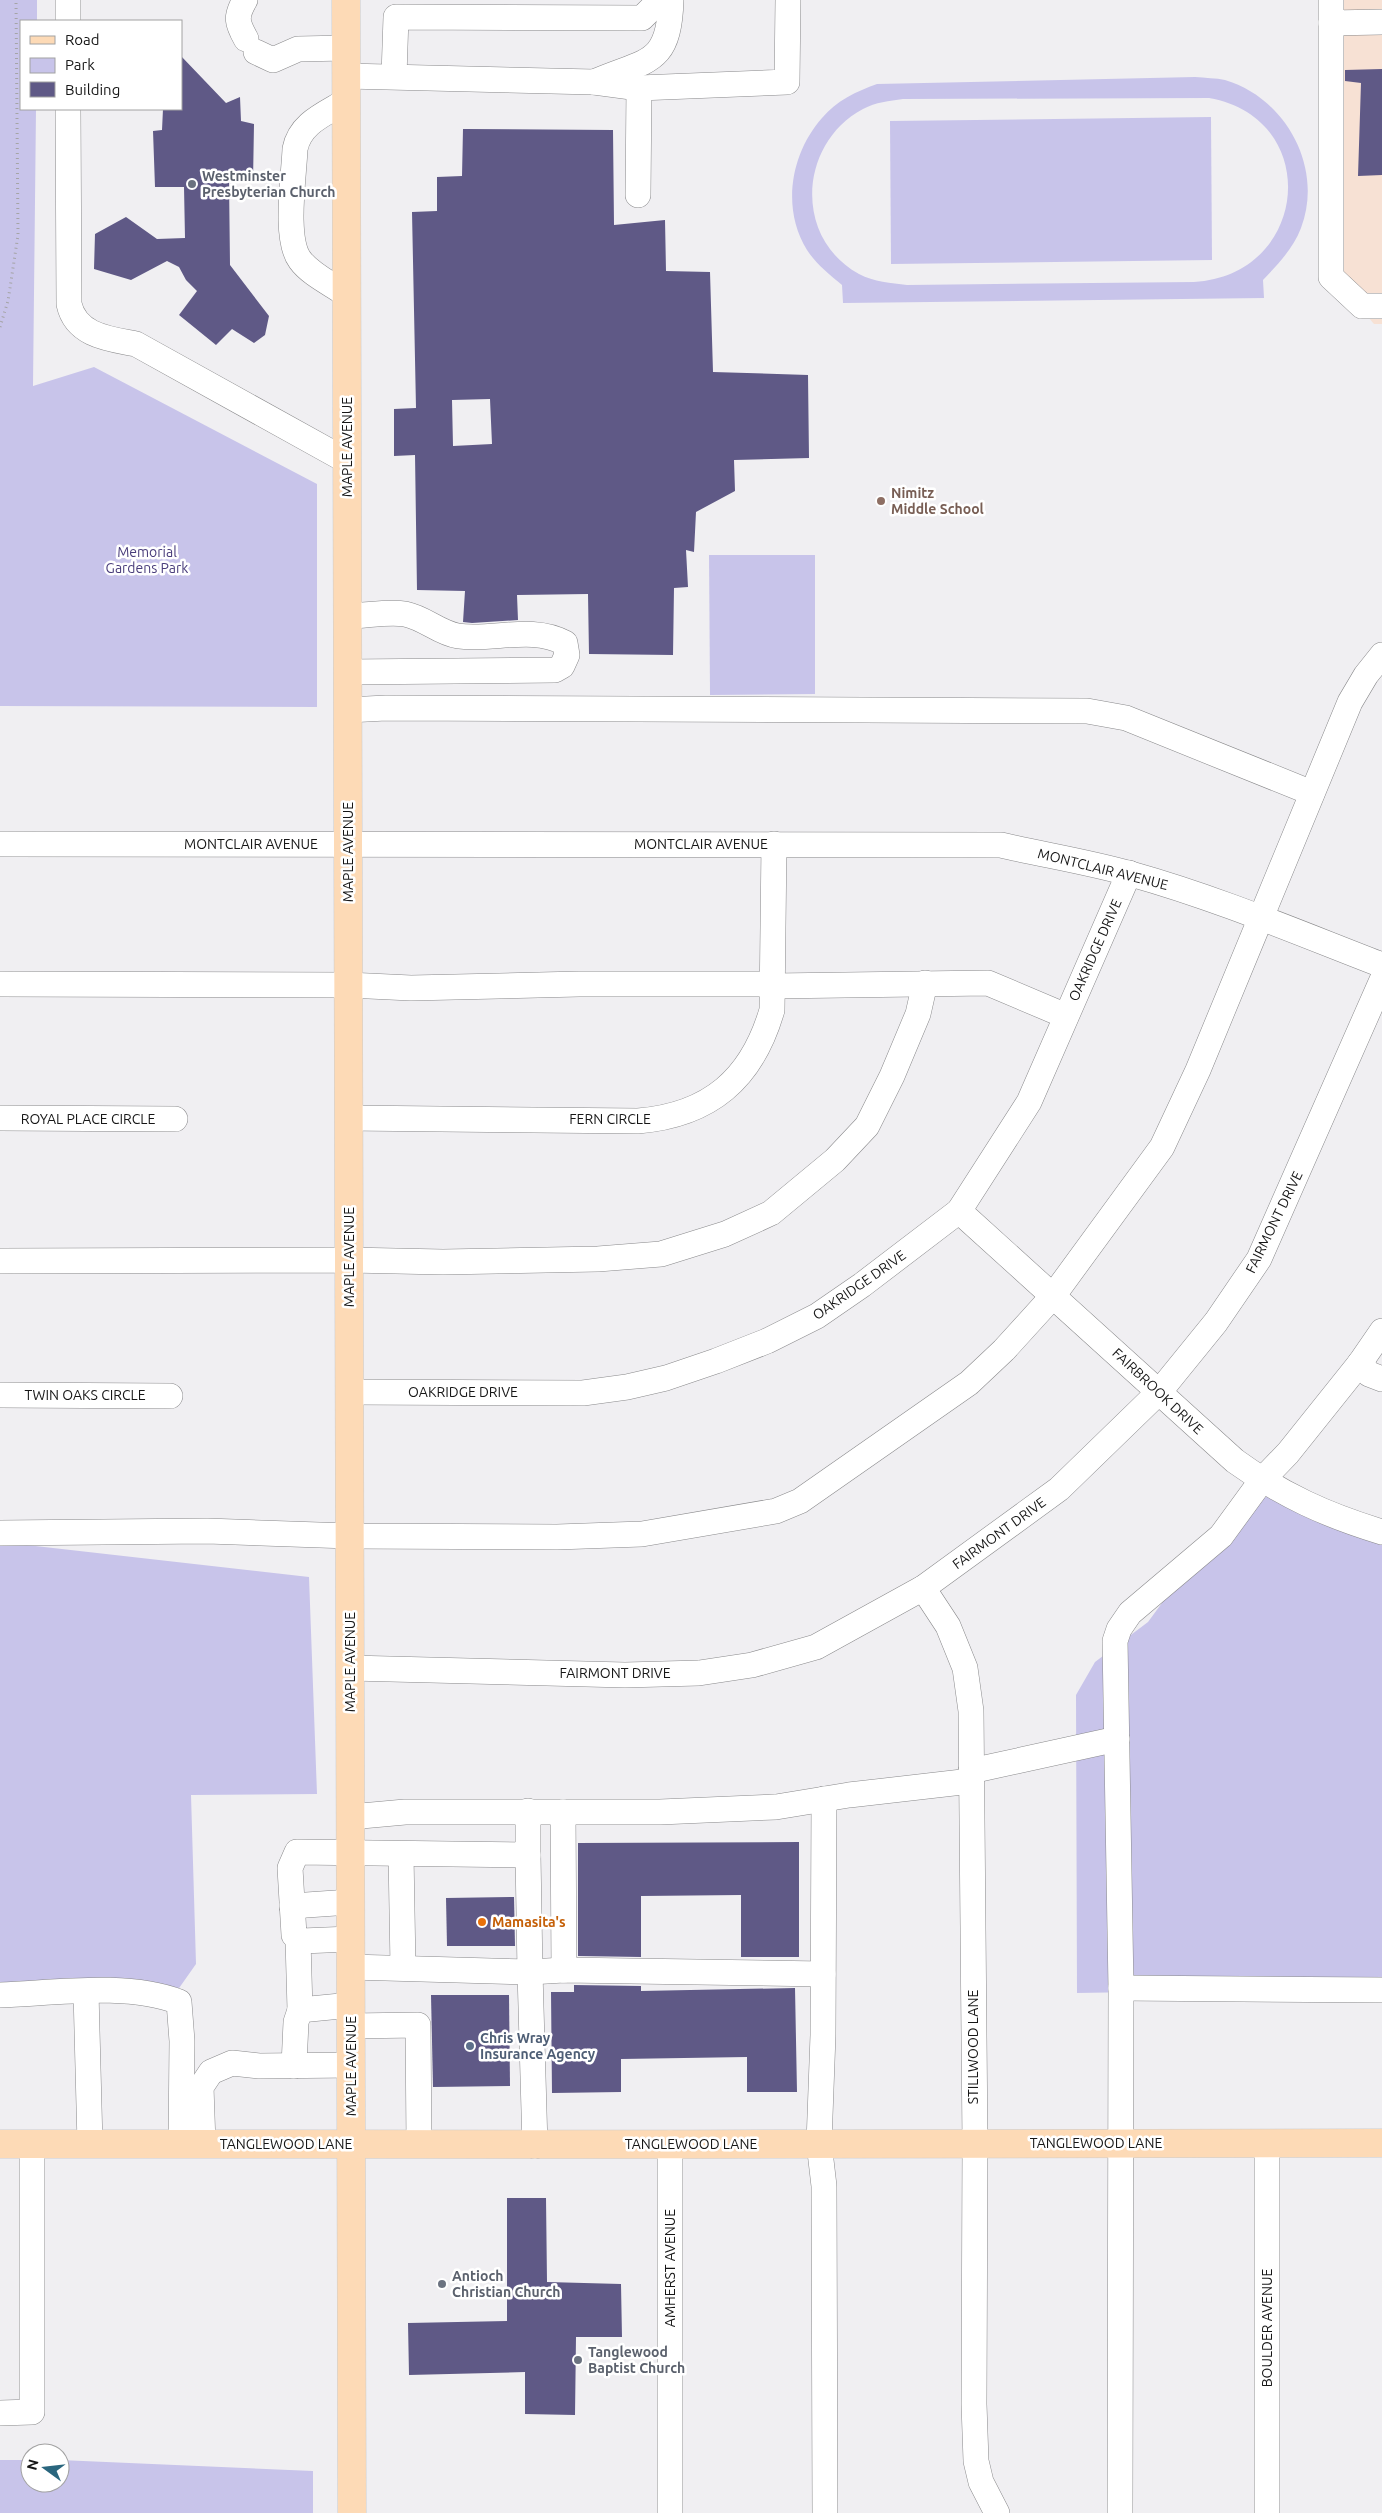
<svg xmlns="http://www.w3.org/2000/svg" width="1382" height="2513" viewBox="0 0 1382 2513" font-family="Ubuntu,sans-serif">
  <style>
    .medical { fill: #f7e1d4 }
    .green { fill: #c8c4ea; fill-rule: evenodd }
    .building { fill: #5f5986; fill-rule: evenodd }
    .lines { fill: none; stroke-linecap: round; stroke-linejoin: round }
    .minor-casing { stroke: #89898b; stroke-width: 26 }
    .major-casing { stroke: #ccc; stroke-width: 29 }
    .path { stroke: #a5a4a6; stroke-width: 3; stroke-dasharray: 1 4; stroke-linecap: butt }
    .minor { stroke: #fff; stroke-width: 25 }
    .major { stroke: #fddab6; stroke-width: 28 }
    .worship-dot { fill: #6b7280; stroke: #fff; stroke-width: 2 }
    .education-dot { fill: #8d6e63; stroke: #fff; stroke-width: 2 }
    .food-dot { fill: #e8710a; stroke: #fff; stroke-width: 2 }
    .service-dot { fill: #5c6f8a; stroke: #fff; stroke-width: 2 }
    .labels { text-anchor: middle; stroke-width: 5; stroke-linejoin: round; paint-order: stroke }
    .worship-label { font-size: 14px; font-weight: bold; fill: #5b616d; stroke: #fff; text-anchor: start }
    .street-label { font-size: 14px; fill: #161616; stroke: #fff }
    .education-label { font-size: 14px; font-weight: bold; fill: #785e54; stroke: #fff; text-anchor: start }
    .park-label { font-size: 14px; fill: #493d7b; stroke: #fff }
    .food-label { font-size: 14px; font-weight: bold; fill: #c56008; stroke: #fff; text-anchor: start }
    .service-label { font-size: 14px; font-weight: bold; fill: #4e5e75; stroke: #fff; text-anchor: start }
  </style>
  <rect width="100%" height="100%" fill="#f0eff2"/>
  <path class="medical" d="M1335 0H1382V324H1374L1335 277Z"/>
  <g class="green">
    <path d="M0 0H37V21H21V109H36L33 386 94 367 317 484V707L0 706Z"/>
    <path d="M1195 77C1205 78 1216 78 1225 80 1286 98 1324 168 1301 228 1293 249 1278 264 1263 280L1264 298 843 303 842 285C829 274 816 264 807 250 781 208 791 153 822 118 836 101 857 91 877 84ZM1209 98C1323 118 1310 275 1194 282L907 285C891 283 874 282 859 274 793 238 799 143 863 109 876 102 889 101 903 99Z"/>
    <path d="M1211 117 1212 260 891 264 890 121Z"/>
    <path d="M709 555H815V694L710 695Z"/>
    <path d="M1278 1490 1382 1532V1988L1077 1993 1076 1695 1095 1662 1148 1622 1220 1524Z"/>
    <path d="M0 1542 309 1577 317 1794 191 1795 196 1964 177 1991H0Z"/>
    <path d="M0 2460H30V2483H60V2460L313 2471V2513H0Z"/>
  </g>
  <g class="building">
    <path d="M181 56 226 103 240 97 241 121 254 124 253 181 229 180 230 265 269 316 265 335 254 343 232 329 216 345 179 315 197 291 186 280 179 267 167 261 131 280 94 269 95 234 126 217 157 239 185 238 184 187H155L153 131 162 130 163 109H181Z"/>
    <path d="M1382 69V175L1358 176 1361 83 1345 81V70Z"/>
    <path d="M463 129 613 130 614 225 665 220 666 271 710 272 713 372 808 375 809 458 734 460 735 491 696 512 694 552 686 550 688 587 674 588 673 655 589 654 588 594 517 595 518 620 472 623 463 622 465 591 417 590 415 455 394 456V409L416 408 412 212 437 211V177L462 176ZM490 399 492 444 453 446 452 400Z"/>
    <path d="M799 1842V1957H741V1895L641 1896V1957L578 1956V1843Z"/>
    <path d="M514 1897 515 1946H447L446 1898Z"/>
    <path d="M574 1985 641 1986V1991L795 1988 797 2092H747V2057L621 2059V2092L552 2093 551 1992H574Z"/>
    <path d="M431 1995H509L510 2086 433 2087Z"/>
    <path d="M507 2198H546L547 2282 621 2284 622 2337H576L575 2415 525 2414V2372L409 2375 408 2323 507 2321Z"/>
  </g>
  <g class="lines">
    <defs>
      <g id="minor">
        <path d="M68 0V21"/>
        <path d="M245 0C235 17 237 23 246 39"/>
        <path d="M1331 0V23L1382 22"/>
        <path d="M1331 23V277L1362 306H1382"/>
        <path d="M256 52 273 60 298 49 346 48"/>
        <path d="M346 76 594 82 639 88 787 82 788 0"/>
        <path d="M394 76 396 17 642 18 660 0"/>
        <path d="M594 82C646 59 669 67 671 0"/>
        <path d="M346 101C325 114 300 123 295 149 294 176 284 239 300 260 311 275 332 284 347 295"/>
        <path d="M68 109 69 304C76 336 110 339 136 344L347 461"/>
        <path d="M638 195 639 88"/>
        <path d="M348 616C366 616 388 611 405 614 425 618 439 633 458 636 493 641 532 625 565 643L567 655 562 666 555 670 348 672"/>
        <path d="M348 710 386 708 1087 711 1126 718 1312 793"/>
        <path d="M0 844 1001 845C1044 855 1089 862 1131 874 1217 898 1299 933 1382 965"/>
        <path d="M0 984 348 985 411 988 579 984H773"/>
        <path d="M774 986 988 983 1066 1016"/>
        <path d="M0 1118 175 1119"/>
        <path d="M349 1118 638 1121C710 1115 752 1079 772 1010L774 844"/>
        <path d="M959 1211 1235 1461C1282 1495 1326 1515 1382 1532"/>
        <path d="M0 1261 349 1260 443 1262 598 1259 661 1254 725 1234 771 1213 835 1160 867 1126 892 1076 918 1014 925 983"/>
        <path d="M1360 1363 1369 1374 1382 1379"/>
        <path d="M349 1392 583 1393 627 1387 666 1378 716 1361 767 1341 817 1316 862 1285 959 1211 1029 1102 1129 873"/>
        <path d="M0 1395 170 1396"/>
        <path d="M0 1533 207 1531 349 1536 557 1537 642 1534 776 1511 800 1501 969 1383 1004 1350 1053 1296 1162 1147 1198 1070 1350 702 1366 675 1382 655"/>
        <path d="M923 1588 948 1626 965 1668 971 1711 975 2143 974 2404 976 2461 981 2482 997 2513"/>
        <path d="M350 1668 625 1675 699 1673 752 1665 816 1647 923 1588 1059 1489 1160 1391 1216 1322 1259 1259 1382 980"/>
        <path d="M971 1771 1117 1739"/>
        <path d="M824 1799 823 2035 819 2143 824 2186 825 2513"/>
        <path d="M563 1812 564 1970"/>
        <path d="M350 1817 405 1812H660L776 1807 849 1795 971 1781"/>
        <path d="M401 1854 403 1967"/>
        <path d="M528 1855 530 1972 564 1970 823 1974"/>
        <path d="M292 1906 350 1902"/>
        <path d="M350 1939 302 1941 294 1935 290 1868 297 1852 528 1855V1811"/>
        <path d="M298 1940 300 2010"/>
        <path d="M350 1967 530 1972 535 2146"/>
        <path d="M1121 1988 1382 1990"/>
        <path d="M86 1992 90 2144"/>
        <path d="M0 1995C55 1993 127 1982 179 2002L182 2041 181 2144"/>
        <path d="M351 2026 418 2025 419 2143"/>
        <path d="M294 2066 296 2022 300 2010 351 2005"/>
        <path d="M670 2143V2513"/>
        <path d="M1267 2143V2513"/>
        <path d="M203 2144 201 2087 211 2072 232 2063 259 2066 351 2065"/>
        <path d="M0 2413 32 2412V2144"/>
        <path d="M1120 2513 1121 1988 1115 1641 1119 1629 1130 1613 1221 1536 1262 1480 1288 1453 1360 1363 1382 1331"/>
      </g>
      <g id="major">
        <path d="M346 0 352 2513"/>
        <path d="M0 2144C461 2145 921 2144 1382 2143"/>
      </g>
    </defs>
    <use href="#minor" class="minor-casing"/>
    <use href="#major" class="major-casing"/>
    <path class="path" d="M0 327 8 301 18 235 16 0"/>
    <use href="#minor" class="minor"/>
    <use href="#major" class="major"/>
  </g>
  <g class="worship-dot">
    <circle cx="192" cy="184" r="5"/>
    <circle cx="442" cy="2284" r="5"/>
    <circle cx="578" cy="2360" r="5"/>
  </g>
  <circle class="education-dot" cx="881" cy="501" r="5"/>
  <circle class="food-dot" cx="482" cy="1922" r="5"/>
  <circle class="service-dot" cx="470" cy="2046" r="5"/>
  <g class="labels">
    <g class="worship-label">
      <text x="202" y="181">Westminster<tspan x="202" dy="16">Presbyterian Church</tspan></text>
      <text x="452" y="2281">Antioch<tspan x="452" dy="16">Christian Church</tspan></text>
      <text x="588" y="2357">Tanglewood<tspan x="588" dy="16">Baptist Church</tspan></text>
    </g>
    <g class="street-label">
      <text transform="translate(347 447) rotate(-90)" y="5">MAPLE AVENUE</text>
      <text x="251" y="849">MONTCLAIR AVENUE</text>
      <text x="701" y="849">MONTCLAIR AVENUE</text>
      <text transform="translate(348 852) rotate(-90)" y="5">MAPLE AVENUE</text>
      <text transform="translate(1103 869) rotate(14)" y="5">MONTCLAIR AVENUE</text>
      <text transform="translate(1095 950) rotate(-66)" y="5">OAKRIDGE DRIVE</text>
      <text x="88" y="1124">ROYAL PLACE CIRCLE</text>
      <text x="610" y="1124">FERN CIRCLE</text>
      <text transform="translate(1274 1222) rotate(-64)" y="5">FAIRMONT DRIVE</text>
      <text transform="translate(349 1257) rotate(-90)" y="5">MAPLE AVENUE</text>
      <text transform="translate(859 1285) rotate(-35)" y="5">OAKRIDGE DRIVE</text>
      <text transform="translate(1158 1391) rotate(43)" y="5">FAIRBROOK DRIVE</text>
      <text x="463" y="1397">OAKRIDGE DRIVE</text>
      <text x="85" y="1400">TWIN OAKS CIRCLE</text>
      <text transform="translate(999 1533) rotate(-36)" y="5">FAIRMONT DRIVE</text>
      <text transform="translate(350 1662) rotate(-90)" y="5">MAPLE AVENUE</text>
      <text x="615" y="1678">FAIRMONT DRIVE</text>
      <text transform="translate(973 2047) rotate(-90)" y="5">STILLWOOD LANE</text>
      <text transform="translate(351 2066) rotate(-90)" y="5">MAPLE AVENUE</text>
      <text x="1096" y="2148">TANGLEWOOD LANE</text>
      <text x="286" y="2149">TANGLEWOOD LANE</text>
      <text x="691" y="2149">TANGLEWOOD LANE</text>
      <text transform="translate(670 2268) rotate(-90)" y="5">AMHERST AVENUE</text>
      <text transform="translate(1267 2328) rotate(-90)" y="5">BOULDER AVENUE</text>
    </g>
    <g class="education-label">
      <text x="891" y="498">Nimitz<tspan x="891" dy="16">Middle School</tspan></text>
    </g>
    <g class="park-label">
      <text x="147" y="557">Memorial<tspan x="147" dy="16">Gardens Park</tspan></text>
    </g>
    <g class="food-label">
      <text x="492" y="1927">Mamasita's</text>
    </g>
    <g class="service-label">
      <text x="480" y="2043">Chris Wray<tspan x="480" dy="16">Insurance Agency</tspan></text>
    </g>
  </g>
  <rect x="20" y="20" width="162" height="90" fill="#ffffff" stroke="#a2a2a2"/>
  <rect x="30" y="36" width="25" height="8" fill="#fddab6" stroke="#a2a2a2"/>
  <text x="65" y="45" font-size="15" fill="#161616">Road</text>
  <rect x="30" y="58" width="25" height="15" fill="#c8c4ea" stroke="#a2a2a2"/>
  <text x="65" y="70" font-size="15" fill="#161616">Park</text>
  <rect x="30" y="82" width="25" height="15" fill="#5f5986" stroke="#a2a2a2"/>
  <text x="65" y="95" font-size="15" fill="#161616">Building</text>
  <g transform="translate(45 2468) rotate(285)"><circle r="24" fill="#ffffff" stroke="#a2a2a2"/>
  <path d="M0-4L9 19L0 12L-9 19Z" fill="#2a667e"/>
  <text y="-8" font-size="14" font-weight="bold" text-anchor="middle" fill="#161616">N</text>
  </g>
</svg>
